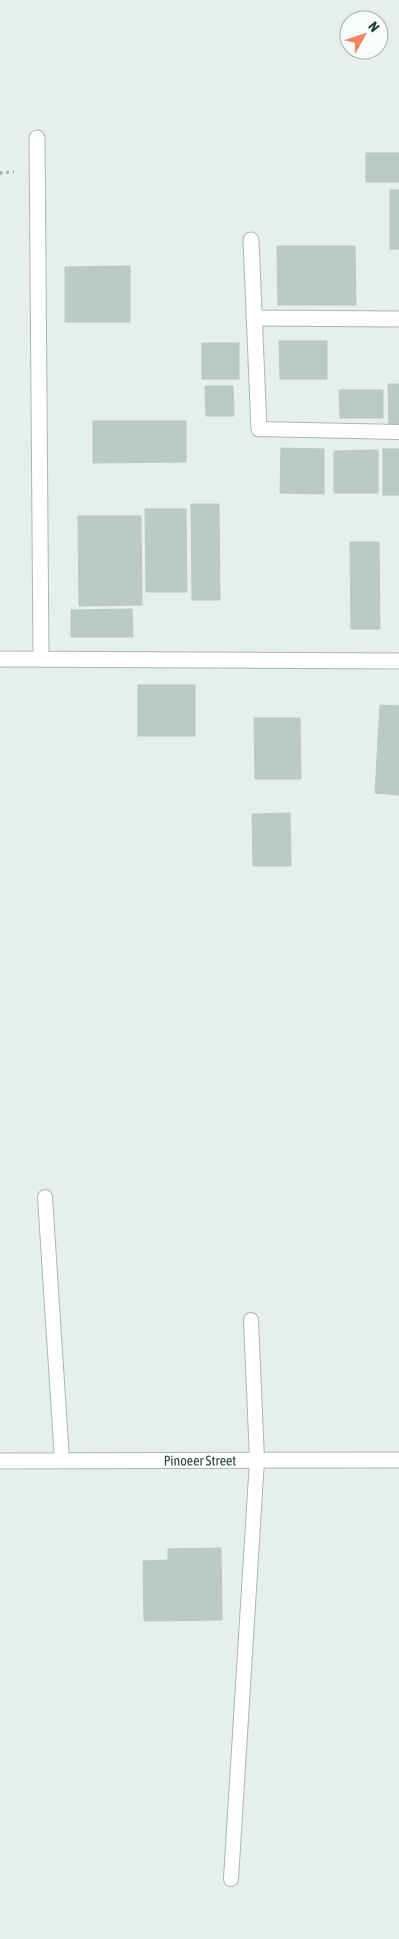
<svg xmlns="http://www.w3.org/2000/svg" width="399" height="1939" viewBox="0 0 399 1939" font-family="'Asap Condensed',sans-serif">
  <style>
    .building { fill: #bbcac4; stroke: #b8c9c2 }
    .lines { fill: none; stroke-linecap: round; stroke-linejoin: round }
    .lane-casing { stroke: #a8b8b2; stroke-width: 16 }
    .street-casing { stroke: #a8b8b2; stroke-width: 17 }
    .secondary-casing { stroke: #a4bbb3; stroke-width: 17 }
    .path { stroke: #86b3a5; stroke-width: 3; stroke-dasharray: 2.5 4; stroke-linecap: butt }
    .lane { stroke: #fff; stroke-width: 14 }
    .street { stroke: #fff; stroke-width: 15 }
    .secondary { stroke: #fff; stroke-width: 15 }
    .labels { text-anchor: middle; stroke-width: 5; stroke-linejoin: round; paint-order: stroke }
    .street-label { font-size: 14px; fill: #24423a; stroke: #f7fbf9 }
  </style>
  <rect width="100%" height="100%" fill="#e6efeb"/>
  <g class="building">
    <rect x="366" y="153" width="33" height="29"/>
    <rect x="390" y="190" width="9" height="59"/>
    <path d="M277 246H355L356 305H278Z"/>
    <path d="M130 266V322H65V267Z"/>
    <path d="M279 341H327V379H280Z"/>
    <rect x="202" y="343" width="37" height="36"/>
    <path d="M388 384H399V427H389Z"/>
    <path d="M205 386H233L234 416H206Z"/>
    <path d="M339 390H383V418H340Z"/>
    <path d="M93 421H186V462L93 463Z"/>
    <path d="M281 448 324 449V494L280 493Z"/>
    <rect x="383" y="449" width="16" height="46"/>
    <path d="M378 450V493H334V451Z"/>
    <path d="M191 504H219L220 600H192Z"/>
    <path d="M145 509H186L187 592H146Z"/>
    <path d="M78 516H141L142 605 79 606Z"/>
    <path d="M350 542H379L380 629H351Z"/>
    <path d="M132 609 133 637H71V610Z"/>
    <rect x="138" y="685" width="57" height="51"/>
    <path d="M380 705 399 706V795L375 793Z"/>
    <path d="M254 718H300L301 779H255Z"/>
    <path d="M290 813 291 866H253L252 814Z"/>
    <path d="M221 1548 222 1620 144 1621 143 1561 168 1560V1549Z"/>
  </g>
  <g class="lines">
    <defs>
      <g id="lane">
        <path d="M259 429 399 432"/>
        <path d="M45 1197 62 1460"/>
        <path d="M231 1879 257 1460 251 1320"/>
      </g>
      <g id="street">
        <path d="M37 138 41 658"/>
        <path d="M251 240 259 429"/>
        <path d="M254 318 399 319"/>
        <path d="M0 659 399 661"/>
      </g>
      <g id="secondary">
        <path id="s1" d="M0 1461 399 1460"/>
      </g>
    </defs>
    <use href="#lane" class="lane-casing"/>
    <use href="#street" class="street-casing"/>
    <use href="#secondary" class="secondary-casing"/>
    <path class="path" d="M0 173 14 172"/>
    <use href="#lane" class="lane"/>
    <use href="#street" class="street"/>
    <use href="#secondary" class="secondary"/>
  </g>
  <g class="labels">
    <g class="street-label">
      <text dy="5" stroke="none"><textPath href="#s1" startOffset="200">Pinoeer Street</textPath></text>
    </g>
  </g>
  <g transform="translate(364 35) rotate(50)"><circle r="24" fill="#f7fbf9" stroke="#a3b1ad"/>
  <path d="M0-4L9 19L0 12L-9 19Z" fill="#f4845f"/>
  <text y="-8" font-size="14" font-weight="bold" text-anchor="middle" fill="#24423a">N</text>
  </g>
</svg>
